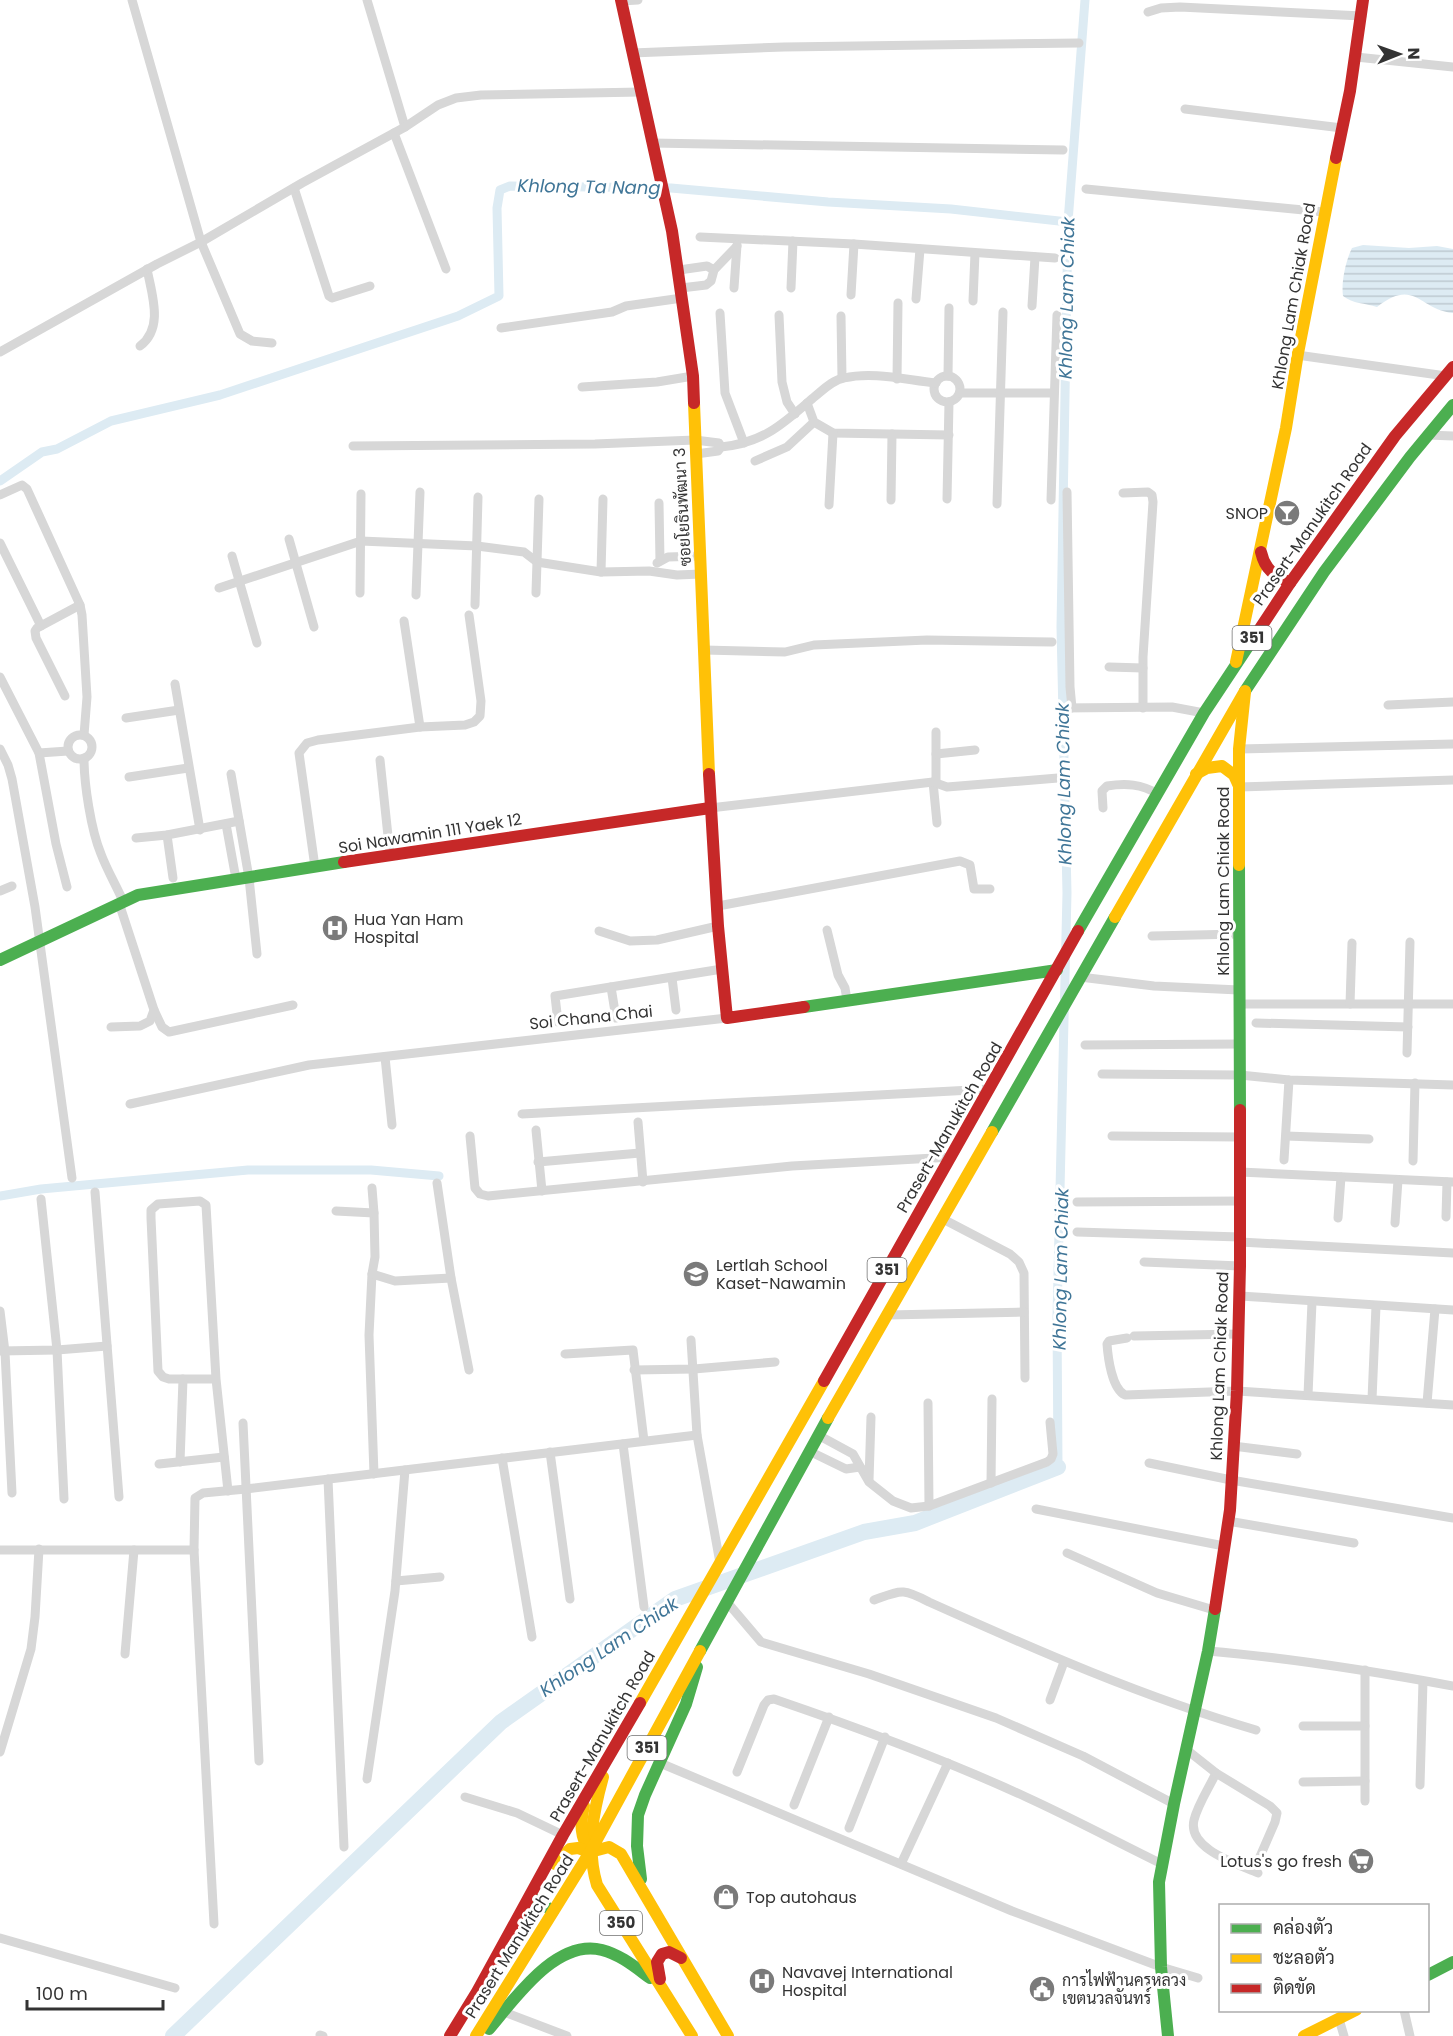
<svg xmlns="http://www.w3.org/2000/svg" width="1453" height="2036" viewBox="0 0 1453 2036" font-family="Poppins,Sarabun,sans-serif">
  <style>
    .water { fill: url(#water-rules) }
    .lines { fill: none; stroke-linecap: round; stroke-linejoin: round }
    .canal { stroke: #ddebf3; stroke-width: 9 }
    .river { stroke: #ddebf3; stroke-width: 16 }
    .street { stroke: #d7d7d7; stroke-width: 9 }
    .fast { stroke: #4caf50; stroke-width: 12 }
    .slow { stroke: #ffc107; stroke-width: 12 }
    .jam { stroke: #c62828; stroke-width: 12 }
    .labels { text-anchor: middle; stroke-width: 6; stroke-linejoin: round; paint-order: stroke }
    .shield { fill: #fff; stroke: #707070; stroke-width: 1.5 }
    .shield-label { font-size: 15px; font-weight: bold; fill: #333 }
    .street-label { font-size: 16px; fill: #333; stroke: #fff }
    .poi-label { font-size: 16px; fill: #333; stroke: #fff; text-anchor: start }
    .water-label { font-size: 18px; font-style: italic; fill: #3f7597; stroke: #fff }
  </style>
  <defs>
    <pattern id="water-rules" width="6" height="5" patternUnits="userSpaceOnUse" patternTransform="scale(1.5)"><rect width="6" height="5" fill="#ddebf3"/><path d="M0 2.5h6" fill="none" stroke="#becad1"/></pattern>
  </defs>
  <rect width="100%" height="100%" fill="#fff"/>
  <path class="water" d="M1363 245 1409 248 1437 246 1453 249V313C1419 310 1415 277 1377 307 1365 303 1353 304 1343 296 1341 282 1346 260 1352 248Z"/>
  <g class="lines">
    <g class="canal">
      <path d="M0 481 42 452 57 449 111 421 220 395 458 316 499 296 497 208 500 190 510 186 671 188 828 202 951 209 1068 222"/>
      <path d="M0 1196 41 1189 248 1170H371L439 1176"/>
      <path d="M1058 1467 1057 1317 1067 893 1061 627 1068 222 1085 0"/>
    </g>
    <path class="river" d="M173 2036 501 1722 675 1599 864 1532 915 1523 1058 1467"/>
    <g class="street">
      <path d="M132 0 201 242 240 334 252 341 272 343"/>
      <path d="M367 0 405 127"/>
      <path d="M621 1 638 0"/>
      <path d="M1148 12 1161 8 1180 7 1362 16"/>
      <path d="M632 53 784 47 1079 43"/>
      <path d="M1356 57 1453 67"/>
      <path d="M1185 109 1342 128"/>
      <path d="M394 133 446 269"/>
      <path d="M652 143 1063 150"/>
      <path d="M294 188 329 296 332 298 370 286"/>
      <path d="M1086 189 1324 212"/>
      <path d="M700 237 854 244 1055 258"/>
      <path d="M679 270 707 266 714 270"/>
      <path d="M681 288 706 285 711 281 714 270 737 246"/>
      <path d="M734 288 737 245"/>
      <path d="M791 288 793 241"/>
      <path d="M851 295 854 244"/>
      <path d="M916 299 920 249"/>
      <path d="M973 301 975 253"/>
      <path d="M1032 306 1035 257"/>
      <path d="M720 313 725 393 744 443"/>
      <path d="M779 315 782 382 787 402 795 414"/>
      <path d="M841 316 842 378"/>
      <path d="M501 328 612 312 626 306 682 298"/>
      <path d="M140 346C164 328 152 295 147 269"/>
      <path d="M0 352 157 264 201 242 302 183 405 127 438 105 456 98 481 95 641 92"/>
      <path d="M1297 355 1446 376"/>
      <circle cx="947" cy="389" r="13"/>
      <path d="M948 376 949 308"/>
      <path d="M897 379 898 303"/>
      <path d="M582 387 657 382 693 376"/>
      <path d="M960 393H1054"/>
      <path d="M807 403 814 422 833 433 949 435"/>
      <path d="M1428 435 1453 436"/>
      <path d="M353 446 595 444 695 440 719 443 721 447"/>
      <path d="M696 454 718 451 721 447C763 443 783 424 813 398 822 391 832 380 844 378 873 371 906 380 936 383"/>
      <path d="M755 461 787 447 814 422"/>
      <path d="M1067 492 1070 687 1072 708"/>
      <path d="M1123 493 1148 492 1152 495 1153 502 1143 657V708"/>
      <path d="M0 495 22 485 27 489 80 605 82 615 87 697 84 735"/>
      <path d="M947 499 949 402"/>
      <path d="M891 500 892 434"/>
      <path d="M1051 500 1057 315"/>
      <path d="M659 503 660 561"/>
      <path d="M997 504 1003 312"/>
      <path d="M829 505 833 433"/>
      <path d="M289 539 314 627"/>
      <path d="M0 543 41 626"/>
      <path d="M232 556 257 643"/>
      <path d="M657 563 668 557 700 556"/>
      <path d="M601 572 649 571 677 575 701 574"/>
      <path d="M219 588 361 541 477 546 524 552 537 562 601 572 603 499"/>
      <path d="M360 593 361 494"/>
      <path d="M536 593 539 499"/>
      <path d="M416 595 420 492"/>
      <path d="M475 605 478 497"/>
      <path d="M404 621 420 727"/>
      <path d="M704 650 785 652 814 645 927 640 1052 642"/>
      <path d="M1109 667 1143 668"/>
      <path d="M0 677 39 753 56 844 67 887"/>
      <path d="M175 684 200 830"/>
      <path d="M65 696 36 638 35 631 37 628 80 605"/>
      <path d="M1388 705 1453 702"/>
      <path d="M1061 708 1172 707 1204 713"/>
      <path d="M126 718 179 710"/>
      <path d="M936 732V782"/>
      <circle cx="80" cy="747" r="12"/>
      <path d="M0 749 8 765 12 779 35 907 72 1178"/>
      <path d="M1239 749 1453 744"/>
      <path d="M39 753 68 751"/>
      <path d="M936 754 975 750"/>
      <path d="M84 758C84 784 91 830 101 854 107 870 116 885 123 901"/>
      <path d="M380 760 390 855"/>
      <path d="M231 774 249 878 257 954"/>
      <path d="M129 777 188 768"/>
      <path d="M933 782 937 823"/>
      <path d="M1239 787 1453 780"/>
      <path d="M710 808 933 782 947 787 1058 778"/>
      <path d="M1103 808 1102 791 1107 786C1126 783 1141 784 1158 794"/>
      <path d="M226 824 236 879"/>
      <path d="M167 835 173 878"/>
      <path d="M136 838 167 835 239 821"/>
      <path d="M315 867 299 753 307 743 318 740 420 727 465 725 474 722 480 716 481 701 469 615"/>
      <path d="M0 891 12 886"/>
      <path d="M718 906 960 861 970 865 974 889H990"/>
      <path d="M827 930 838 975 845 988 847 1000"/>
      <path d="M599 931 630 941 657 940 718 926"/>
      <path d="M1152 936 1239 934"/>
      <path d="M1080 977 1154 986 1239 990"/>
      <path d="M672 978 676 1010"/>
      <path d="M611 987 616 1018"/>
      <path d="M1240 1004H1453"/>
      <path d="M1350 1004 1352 943"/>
      <path d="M154 1010 162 1027 169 1032 293 1005"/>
      <path d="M558 1022 555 996 722 969"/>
      <path d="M1256 1023 1408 1027"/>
      <path d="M111 1027 140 1026 150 1021 154 1010 119 903"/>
      <path d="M1085 1045 1240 1044"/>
      <path d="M1407 1053 1410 942"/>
      <path d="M385 1057 392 1125"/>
      <path d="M1102 1074 1240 1075 1289 1080 1453 1085"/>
      <path d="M130 1104 309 1065 727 1018"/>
      <path d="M522 1114 990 1089"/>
      <path d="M638 1122 643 1182"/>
      <path d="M536 1130 542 1191"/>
      <path d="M470 1136 475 1188 480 1194 488 1196 792 1166 952 1157"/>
      <path d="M1112 1136 1240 1137"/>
      <path d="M1286 1136 1369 1139"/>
      <path d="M1284 1160 1289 1080"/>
      <path d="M1413 1161 1415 1083"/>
      <path d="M538 1162 640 1153"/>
      <path d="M1240 1172 1453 1182"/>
      <path d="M437 1183 451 1278 469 1370"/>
      <path d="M372 1188 374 1213 375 1257 372 1274 369 1335 374 1474"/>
      <path d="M95 1192 119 1497"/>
      <path d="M41 1199 57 1350 64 1499"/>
      <path d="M1077 1202 1240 1201"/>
      <path d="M336 1211 374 1213"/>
      <path d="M1446 1217 1447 1182"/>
      <path d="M1338 1218 1341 1177"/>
      <path d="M943 1219 1010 1254 1019 1262 1024 1273 1025 1378"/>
      <path d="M1395 1223 1398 1180"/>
      <path d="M1077 1232 1240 1237"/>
      <path d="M1240 1242 1453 1253"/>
      <path d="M1144 1262 1240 1266"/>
      <path d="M372 1274 395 1281 451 1278"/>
      <path d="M1240 1296 1453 1310"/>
      <path d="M0 1311 5 1352 12 1493"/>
      <path d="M888 1315 1024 1312"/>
      <path d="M1134 1336 1239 1334"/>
      <path d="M1127 1338 1109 1341 1107 1344C1108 1358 1112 1389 1125 1395L1237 1391 1453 1405"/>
      <path d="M691 1340 697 1435 720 1563"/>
      <path d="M0 1351 57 1350 107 1346"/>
      <path d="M565 1354 633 1350 644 1441"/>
      <path d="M634 1370 694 1369 775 1362"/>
      <path d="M216 1379H169L163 1377 158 1371 151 1218V1210L158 1204 200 1201 206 1205 216 1379 228 1491"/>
      <path d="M1308 1395 1312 1302"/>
      <path d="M1372 1399 1376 1306"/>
      <path d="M928 1403 929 1506"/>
      <path d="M1427 1403 1435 1309"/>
      <path d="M243 1423 259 1761"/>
      <path d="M818 1435 853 1454 869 1482 893 1501 911 1508 929 1506 1047 1462 1051 1459 1053 1454 1050 1422"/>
      <path d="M623 1444 644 1607"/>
      <path d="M1233 1446 1297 1454"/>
      <path d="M809 1451 846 1469 860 1467"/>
      <path d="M550 1452 570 1599"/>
      <path d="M502 1458 532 1637"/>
      <path d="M180 1462 183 1379"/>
      <path d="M1149 1463 1231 1480 1453 1518"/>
      <path d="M159 1464 224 1457"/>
      <path d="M328 1479 344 1847"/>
      <path d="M869 1480 871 1417"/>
      <path d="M991 1483 992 1399"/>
      <path d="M1036 1509 1224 1546"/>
      <path d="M1228 1521 1354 1543"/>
      <path d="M0 1550H194"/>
      <path d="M1067 1553 1157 1593 1214 1610"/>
      <path d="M396 1581 440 1577"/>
      <path d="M874 1600C902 1590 902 1588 929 1602 1036 1650 1143 1697 1256 1730"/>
      <path d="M727 1602 761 1642 869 1674 996 1718 1083 1756 1174 1804"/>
      <path d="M1208 1651C1291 1658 1372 1671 1453 1686"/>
      <path d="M125 1654 134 1550"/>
      <path d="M1365 1670V1801"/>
      <path d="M1050 1700 1064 1662"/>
      <path d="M1303 1726H1365"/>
      <path d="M1187 1750 1216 1773C1209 1788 1198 1804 1194 1820 1187 1849 1238 1864 1258 1873"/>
      <path d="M0 1752 31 1649 35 1617 39 1549"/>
      <path d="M660 1763 1012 1911 1161 1967 1198 1978"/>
      <path d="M737 1772 764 1705 768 1700 774 1699C859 1728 944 1759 1026 1797 1072 1818 1117 1842 1162 1864"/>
      <path d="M1216 1773 1270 1806 1277 1813 1275 1822 1258 1861"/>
      <path d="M367 1779 395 1591 405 1470"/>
      <path d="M1303 1782 1365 1781"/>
      <path d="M1420 1785 1423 1681"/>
      <path d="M465 1797 517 1813 563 1835"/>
      <path d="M794 1805 829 1717"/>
      <path d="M849 1828 885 1737"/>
      <path d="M901 1864 948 1763"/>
      <path d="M214 1924 194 1550 195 1498 203 1493 246 1489 697 1435"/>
      <path d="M0 1938 175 1988"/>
      <path d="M1404 2010 1410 2036"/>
      <path d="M504 2012 567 2036"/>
      <path d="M1339 2019 1344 2036"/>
      <path d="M320 2035 323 2036"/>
    </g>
    <g class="fast">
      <path d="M1245 691 1324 572 1410 457 1453 405"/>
      <path d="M1239 865 1240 1110"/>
      <path d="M1078 931 1204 713 1259 630"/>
      <path d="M0 960 138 895 344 862"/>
      <path d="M804 1007 1057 970"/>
      <path d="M992 1132 1115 917"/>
      <path d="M700 1651 828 1418"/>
      <path d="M641 1879 637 1846 638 1815 645 1795 686 1704 697 1667"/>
      <path d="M534 1899 553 1911"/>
      <path d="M1428 1975 1453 1962"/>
      <path d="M489 2029C514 2000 556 1938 602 1950 621 1955 635 1967 650 1978"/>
      <path d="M1168 2036 1161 1967 1159 1882 1174 1804 1208 1651 1215 1609"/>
    </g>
    <g class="slow">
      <path d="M694 403 709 774"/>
      <path d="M1236 662 1286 428 1298 353 1336 158"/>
      <path d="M1196 774 1207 768 1222 766 1234 775 1239 786"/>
      <path d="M1239 865V749L1245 692"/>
      <path d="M1115 917 1245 691"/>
      <path d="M828 1418 992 1132"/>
      <path d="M640 1703 824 1381"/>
      <path d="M603 1777C593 1813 586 1848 597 1885L692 2036"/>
      <path d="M584 1806C580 1823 580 1837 590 1852"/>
      <path d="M555 1864 570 1849 578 1848 590 1852 609 1847 621 1854 728 2036"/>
      <path d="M476 2036 590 1852 700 1651"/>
      <path d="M1304 2036 1356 2010"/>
    </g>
    <g class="jam">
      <path d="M621 0 672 231 693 376 694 403"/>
      <path d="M1336 158 1350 91 1363 0"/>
      <path d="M1261 552C1265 570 1274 575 1290 583"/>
      <path d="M1259 630 1290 583 1395 436 1453 367"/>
      <path d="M709 774 718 926 727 1018 804 1007"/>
      <path d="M344 862 710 808"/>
      <path d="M824 1381 1078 931"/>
      <path d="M1215 1609 1230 1510 1237 1391 1240 1266V1110"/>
      <path d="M660 1979 657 1962 662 1954 669 1952 681 1958"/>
      <path d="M450 2036 477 1992 563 1835 640 1703"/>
    </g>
  </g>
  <defs>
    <symbol id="bar-disc" viewBox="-11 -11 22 22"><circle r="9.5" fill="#7a7a7a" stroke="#fff"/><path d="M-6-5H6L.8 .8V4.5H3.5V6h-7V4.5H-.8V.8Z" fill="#fff"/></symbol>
    <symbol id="hospital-disc" viewBox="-11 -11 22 22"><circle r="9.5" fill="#7a7a7a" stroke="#fff"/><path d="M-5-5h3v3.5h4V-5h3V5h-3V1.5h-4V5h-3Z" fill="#fff"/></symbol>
    <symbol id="school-disc" viewBox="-11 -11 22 22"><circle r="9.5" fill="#7a7a7a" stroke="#fff"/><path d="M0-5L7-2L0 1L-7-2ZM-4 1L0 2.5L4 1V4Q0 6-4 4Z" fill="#fff"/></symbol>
    <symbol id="supermarket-disc" viewBox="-11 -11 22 22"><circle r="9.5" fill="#7a7a7a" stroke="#fff"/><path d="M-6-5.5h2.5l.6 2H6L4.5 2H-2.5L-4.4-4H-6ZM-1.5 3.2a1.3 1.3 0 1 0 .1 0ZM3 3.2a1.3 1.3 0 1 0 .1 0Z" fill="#fff"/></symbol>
    <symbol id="shop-disc" viewBox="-11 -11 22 22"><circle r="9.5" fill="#7a7a7a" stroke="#fff"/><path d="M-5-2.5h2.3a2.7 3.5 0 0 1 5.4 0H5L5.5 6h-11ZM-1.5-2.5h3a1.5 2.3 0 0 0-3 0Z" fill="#fff"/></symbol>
    <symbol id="civic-disc" viewBox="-11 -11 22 22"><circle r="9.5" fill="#7a7a7a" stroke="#fff"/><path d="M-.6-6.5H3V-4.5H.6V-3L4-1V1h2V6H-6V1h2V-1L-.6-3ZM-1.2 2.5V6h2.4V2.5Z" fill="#fff"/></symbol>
  </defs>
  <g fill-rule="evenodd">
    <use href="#bar-disc" x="1272" y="498" width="30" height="30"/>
    <use href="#hospital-disc" x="320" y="913" width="30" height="30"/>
    <use href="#school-disc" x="681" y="1259" width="30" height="30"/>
    <use href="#supermarket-disc" x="1346" y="1846" width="30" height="30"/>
    <use href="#shop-disc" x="711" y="1882" width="30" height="30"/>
    <use href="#hospital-disc" x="747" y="1966" width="30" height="30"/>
    <use href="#civic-disc" x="1027" y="1974" width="30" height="30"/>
  </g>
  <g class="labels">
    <g class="shield">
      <rect x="1232.5" y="626" width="39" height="24" rx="4.5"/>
      <rect x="867.5" y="1258" width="39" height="24" rx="4.5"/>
      <rect x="627.5" y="1736" width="39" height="24" rx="4.5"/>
      <rect x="600" y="1911" width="42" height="24" rx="4.5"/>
    </g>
    <g class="shield-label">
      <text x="1252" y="643">351</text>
      <text x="887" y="1275">351</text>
      <text x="647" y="1753">351</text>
      <text x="621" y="1928">350</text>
    </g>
    <g class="street-label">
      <text transform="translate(1293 296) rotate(-80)" y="6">Khlong Lam Chiak Road</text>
      <text transform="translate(682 507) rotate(-93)" y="6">ซอยโยธินพัฒนา 3</text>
      <text transform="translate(1312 524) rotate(-55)" y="6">Prasert-Manukitch Road</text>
      <text transform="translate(430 833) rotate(-9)" y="6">Soi Nawamin 111 Yaek 12</text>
      <text transform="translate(1223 881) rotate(-90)" y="6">Khlong Lam Chiak Road</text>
      <text transform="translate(591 1017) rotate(-6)" y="6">Soi Chana Chai</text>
      <text transform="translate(949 1127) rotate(-60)" y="6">Prasert-Manukitch Road</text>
      <text transform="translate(1219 1366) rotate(-88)" y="6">Khlong Lam Chiak Road</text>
      <text transform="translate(602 1736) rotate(-60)" y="6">Prasert-Manukitch Road</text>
      <text transform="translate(519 1936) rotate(-58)" y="6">Prasert Manukitch Road</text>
    </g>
    <g class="poi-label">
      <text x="1268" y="519" text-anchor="end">SNOP</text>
      <text x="354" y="925">Hua Yan Ham<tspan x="354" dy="18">Hospital</tspan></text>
      <text x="716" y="1271">Lertlah School<tspan x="716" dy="18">Kaset-Nawamin</tspan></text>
      <text x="1342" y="1867" text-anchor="end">Lotus's go fresh</text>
      <text x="746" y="1903">Top autohaus</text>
      <text x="782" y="1978">Navavej International<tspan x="782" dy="18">Hospital</tspan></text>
      <text x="1062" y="1986">การไฟฟ้านครหลวง<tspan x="1062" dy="18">เขตนวลจันทร์</tspan></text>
    </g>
    <g class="water-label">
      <text transform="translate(589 187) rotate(1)" y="6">Khlong Ta Nang</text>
      <text transform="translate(1067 298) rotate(-89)" y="6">Khlong Lam Chiak</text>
      <text transform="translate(1064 784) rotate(-91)" y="6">Khlong Lam Chiak</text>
      <text transform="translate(1061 1269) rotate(-89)" y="6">Khlong Lam Chiak</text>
      <text transform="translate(609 1647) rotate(-34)" y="6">Khlong Lam Chiak</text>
    </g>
  </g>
  <rect x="1219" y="1904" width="210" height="108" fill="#ffffff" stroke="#adadad" stroke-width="1.5"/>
  <rect x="1231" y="1924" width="30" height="9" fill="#4caf50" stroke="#adadad" stroke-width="1.5"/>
  <text x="1273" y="1934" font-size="18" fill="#333333">คล่องตัว</text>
  <rect x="1231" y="1954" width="30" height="9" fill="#ffc107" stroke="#adadad" stroke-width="1.5"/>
  <text x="1273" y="1964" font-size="18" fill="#333333">ชะลอตัว</text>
  <rect x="1231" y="1984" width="30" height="9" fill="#c62828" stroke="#adadad" stroke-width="1.5"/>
  <text x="1273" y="1994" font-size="18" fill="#333333">ติดขัด</text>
  <g transform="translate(1399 54) rotate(89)" stroke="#ffffff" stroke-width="4.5" paint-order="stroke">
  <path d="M0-4.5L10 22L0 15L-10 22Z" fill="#333333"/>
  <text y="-9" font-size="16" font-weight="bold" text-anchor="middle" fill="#333333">N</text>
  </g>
  <path d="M27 2000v9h136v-9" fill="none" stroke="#333333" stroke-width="3"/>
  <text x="36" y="2000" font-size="18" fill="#333333" stroke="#ffffff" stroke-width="4.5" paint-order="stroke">100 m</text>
</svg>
